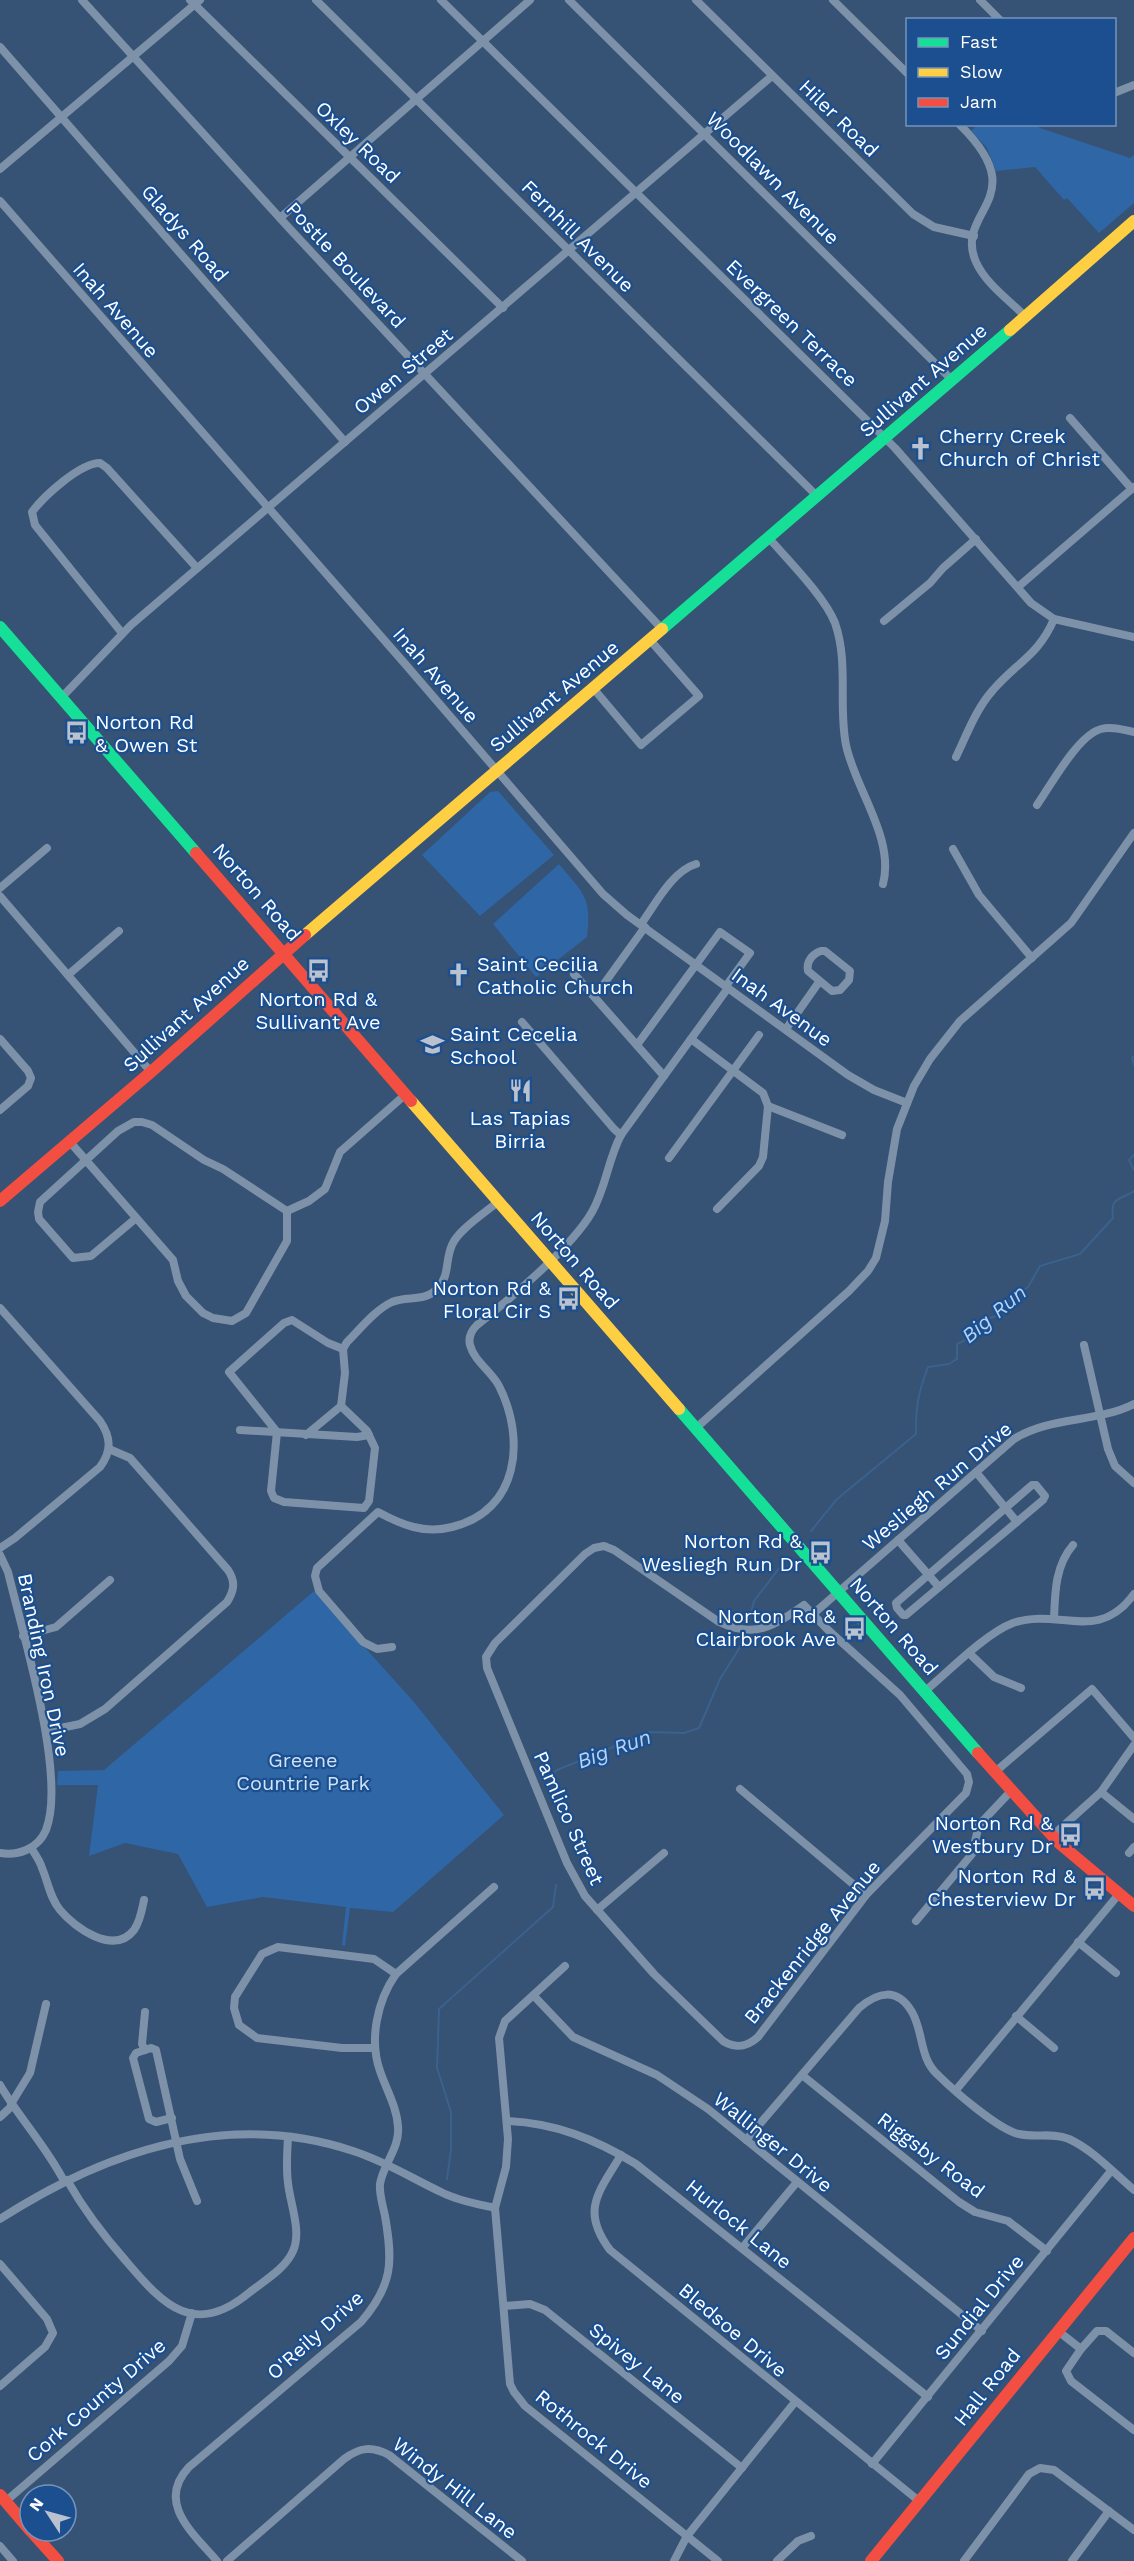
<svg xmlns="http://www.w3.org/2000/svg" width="1134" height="2561" viewBox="0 0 1134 2561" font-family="'Work Sans',sans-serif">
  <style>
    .green { fill: #2f66a5 }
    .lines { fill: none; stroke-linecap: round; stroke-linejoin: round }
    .stream { stroke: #3b618d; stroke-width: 2 }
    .street { stroke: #7d92a8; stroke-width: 8 }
    .fast { stroke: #16e098; stroke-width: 12 }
    .slow { stroke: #ffcf43; stroke-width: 12 }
    .jam { stroke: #f24e42; stroke-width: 12 }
    .labels { text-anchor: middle; stroke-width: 4.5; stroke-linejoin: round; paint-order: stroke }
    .street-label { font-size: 20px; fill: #fff; stroke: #1b4f8f }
    .poi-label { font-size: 20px; fill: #fff; stroke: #1b4f8f; text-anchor: end }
    .park-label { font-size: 20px; fill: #cfe3fa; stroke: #1b4f8f }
    .water-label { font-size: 21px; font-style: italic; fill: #b5d3f5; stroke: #1b4f8f }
  </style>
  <rect width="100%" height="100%" fill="#365274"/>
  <g class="green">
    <path d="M977 125H1035L1040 128 1130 158 1134 155V203L1099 233 1067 198 1064 200 1035 167 996 171 987 148 971 131Z"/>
    <path d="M498 791 554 855 480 916 422 855 490 792Z"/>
    <path d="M559 864C583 893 592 896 587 937L536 977 493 924Z"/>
    <path d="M314 1591 414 1702 504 1815 393 1912 350 1908 345 1946 342 1945 346 1907 263 1897 207 1907 178 1854 125 1843 89 1856 98 1785H57L58 1771 104 1770Z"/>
  </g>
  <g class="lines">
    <g class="stream">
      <path d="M1134 1056 1132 1058 1134 1065"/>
      <path d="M1134 1155 1129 1160 1134 1170"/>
      <path d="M811 1531 837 1499 916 1434C915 1409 919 1390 928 1367L949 1364 957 1359V1344L972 1337 979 1322 996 1316 1005 1303 1028 1287 1040 1266 1080 1254 1113 1218C1110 1196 1119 1201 1134 1191"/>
      <path d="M750 1617 754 1601 787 1558"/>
      <path d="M547 1780 557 1770 650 1732 684 1733 699 1728 720 1679 742 1644"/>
      <path d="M447 2179 451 2150V2112L437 2068 439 2009 553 1907 556 1885"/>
    </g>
    <g class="street">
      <path d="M82 0 289 228 662 629"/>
      <path d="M190 0 503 308"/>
      <path d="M316 0 817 496"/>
      <path d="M441 0 895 448 1031 603 1054 619 1134 637"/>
      <path d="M569 0 952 380"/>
      <path d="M696 0 913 214 934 227 974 236"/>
      <path d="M833 0 908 74"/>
      <path d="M980 0 1000 20"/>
      <path d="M0 47 345 442"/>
      <path d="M1114 93 1134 85"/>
      <path d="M959 124C1036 199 953 210 976 262 985 283 1010 301 1026 317"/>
      <path d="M0 169 200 0"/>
      <path d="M0 201 406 665 603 894 627 915 848 1075 874 1090 907 1103"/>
      <path d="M280 218 530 0"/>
      <path d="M1070 418 1132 489"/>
      <path d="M768 537C787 559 825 597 835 623 849 663 838 705 846 745 855 789 895 838 883 884"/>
      <path d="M1018 587 1134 487"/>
      <path d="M884 621 930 583 943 568 976 539"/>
      <path d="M122 633 35 525 32 512C44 496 80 463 100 463L107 468 197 568"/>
      <path d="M593 688 641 745 699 696 650 640"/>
      <path d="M61 698 131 625 772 76"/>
      <path d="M956 757C967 734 976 709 993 690 1016 663 1039 655 1054 619"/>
      <path d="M1037 805C1051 785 1078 735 1101 729 1112 726 1123 730 1134 732"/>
      <path d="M953 849 979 895 1032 958"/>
      <path d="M0 888 47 848"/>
      <path d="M0 896 151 1072"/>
      <path d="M641 924C655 905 672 871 696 864"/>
      <path d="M821 951H825L850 971 849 980 840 990 832 991 808 971C806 962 812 954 821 951Z"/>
      <path d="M574 974 664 1076"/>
      <path d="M68 975 119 931"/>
      <path d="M601 988 645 927"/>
      <path d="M522 1022 614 1129 621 1135"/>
      <path d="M786 1029 819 982"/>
      <path d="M0 1039 28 1071 31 1078 28 1086 0 1110"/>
      <path d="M691 1039 763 1093 768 1106 763 1157 759 1166 717 1209"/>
      <path d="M637 1045 720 932 750 953 726 986"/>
      <path d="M768 1106 842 1135"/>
      <path d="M70 1142 173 1260 178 1281 186 1296 203 1313 213 1318 232 1321 246 1313 287 1241V1211L223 1169 204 1160 152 1125 142 1122H134L118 1131 40 1202 38 1212 39 1219 73 1258 91 1256 135 1219"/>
      <path d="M669 1158 759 1035"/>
      <path d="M287 1211 309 1201 325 1189 340 1152 406 1094"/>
      <path d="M0 1308 100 1421C111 1437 112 1451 100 1467L15 1538 0 1548"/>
      <path d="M1084 1345 1108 1449 1115 1466 1134 1483"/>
      <path d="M343 1349 347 1342C360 1329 375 1310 392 1302 408 1295 424 1303 438 1288 450 1275 445 1260 452 1245 458 1230 486 1212 499 1201"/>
      <path d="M696 1428 849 1291 868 1271 876 1258 885 1221 888 1182 897 1129 914 1086 930 1059 960 1021 1071 923 1134 833"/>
      <path d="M240 1430 357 1437 369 1435"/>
      <path d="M277 1432 271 1491 274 1498 284 1502 364 1508 369 1501 375 1448 367 1431 341 1406"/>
      <path d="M277 1432 229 1372 284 1323 292 1320 328 1343 343 1349"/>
      <path d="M306 1435 341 1406 345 1373 343 1349"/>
      <path d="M976 1472 1017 1522"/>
      <path d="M1032 1485H1036L1045 1496 1043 1500 906 1615H903L897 1608 896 1603Z"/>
      <path d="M898 1540 939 1587"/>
      <path d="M604 1546 614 1550 719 1622C755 1639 774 1626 804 1605L827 1629 900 1695 967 1774 969 1782 966 1793 866 1895 758 2037C747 2047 736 2049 723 2041L654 1974 585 1896 567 1863 487 1668 486 1657 495 1643 585 1554 594 1548Z"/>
      <path d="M0 1555 8 1572C22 1631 67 1776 46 1830 38 1849 18 1856 0 1853"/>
      <path d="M812 1615 1014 1439C1051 1416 1096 1423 1134 1404"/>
      <path d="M1054 1619C1055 1593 1055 1566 1073 1545"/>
      <path d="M23 1636 56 1627 110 1580"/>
      <path d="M392 1647 377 1649 363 1642 319 1591 315 1576 317 1568 378 1512C402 1525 424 1534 452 1527 519 1511 526 1439 499 1386 492 1372 474 1361 470 1345 468 1337 471 1331 477 1325 510 1299 572 1247 592 1212 606 1188 608 1159 621 1135L728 988"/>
      <path d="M970 1654 994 1677 1021 1688"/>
      <path d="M925 1691C948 1672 986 1633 1013 1623 1058 1607 1098 1644 1134 1594"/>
      <path d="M46 1731 80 1724 105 1709 227 1602C234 1591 236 1582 228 1570L130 1458 109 1449"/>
      <path d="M995 1772 1092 1689 1134 1738"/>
      <path d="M740 1789 866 1895"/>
      <path d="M1101 1792 1134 1819"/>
      <path d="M1052 1836 1101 1792 1134 1745"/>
      <path d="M31 1848C35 1854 40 1861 42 1868 48 1882 50 1898 60 1910 75 1928 114 1956 134 1930 140 1922 142 1910 144 1900"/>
      <path d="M1129 1853 1134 1847"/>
      <path d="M597 1910 664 1853"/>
      <path d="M916 1921 972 1854 979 1825 1011 1791"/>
      <path d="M1078 1942 1116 1973"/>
      <path d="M565 1966 505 2021 499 2038 508 2139 506 2167 495 2208 510 2384 514 2392 525 2406 718 2561"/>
      <path d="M534 1996 573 2037 657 2075 708 2109 982 2331"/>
      <path d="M1016 2016 1054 2048"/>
      <path d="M374 2048H342L257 2038 239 2025 234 2008 235 1997 262 1954 278 1947 374 1959 396 1974"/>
      <path d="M145 2050 142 2044 145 2012"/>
      <path d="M802 2075 959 2202 975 2212 1008 2221 1047 2251"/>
      <path d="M0 2085C20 2119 46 2146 64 2181"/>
      <path d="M956 2090 1119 1894"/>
      <path d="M11 2104 30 2073 46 2004"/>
      <path d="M0 2117 12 2106"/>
      <path d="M172 2118 156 2122 149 2119 133 2058 136 2053 151 2048 156 2050 180 2159 197 2201"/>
      <path d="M507 2121C555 2123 595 2139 636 2164L928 2397"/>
      <path d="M746 2140 859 2008C878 1992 897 1987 912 2012 924 2033 919 2058 938 2075 954 2091 999 2130 1019 2134 1036 2138 1052 2132 1069 2139 1093 2150 1114 2173 1134 2190"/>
      <path d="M621 2155C599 2192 580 2210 610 2250L919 2501"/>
      <path d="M67 2180C84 2210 103 2235 126 2261 164 2306 195 2338 250 2292 264 2281 286 2268 293 2251 302 2232 290 2203 288 2183 286 2168 287 2153 288 2138"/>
      <path d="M0 2219C106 2151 227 2109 353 2151 385 2161 413 2179 443 2193 459 2201 478 2204 495 2208"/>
      <path d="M743 2247 797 2182"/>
      <path d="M0 2264 47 2319 53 2333 45 2347 0 2386"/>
      <path d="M504 2306 530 2304 545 2310 742 2468"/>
      <path d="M1058 2331 1081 2349"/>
      <path d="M1134 2353 1106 2331H1097L1081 2349 1066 2371 1071 2381 1134 2430"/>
      <path d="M872 2464 1111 2171"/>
      <path d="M6 2501 169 2361 182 2346 192 2313"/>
      <path d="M0 2546 13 2561"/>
      <path d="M217 2561C194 2534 155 2503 189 2467L361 2322C393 2285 393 2262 385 2216 383 2206 379 2194 380 2184 383 2164 400 2148 398 2127 397 2107 386 2089 380 2071 369 2040 377 2001 396 1974L494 1887"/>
      <path d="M227 2561 344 2459C360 2447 372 2446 389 2455L522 2561"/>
      <path d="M674 2561 687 2536 795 2402"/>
      <path d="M777 2561 798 2541 811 2536"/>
      <path d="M964 2561 1029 2474 1040 2468 1054 2470 1134 2530"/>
      <path d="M1072 2561 1109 2511"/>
    </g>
    <g class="fast">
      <path d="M0 627 196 853"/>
      <path d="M662 629 1010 330"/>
      <path d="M679 1409 978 1753"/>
    </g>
    <g class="slow">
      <path d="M1010 330 1134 221"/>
      <path d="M305 935 662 629"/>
      <path d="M411 1101 679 1409"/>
    </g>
    <g class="jam">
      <path d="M196 853 411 1101"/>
      <path d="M0 1201 151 1072 305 935"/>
      <path d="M978 1753 1059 1843 1134 1906"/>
      <path d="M0 2495 30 2530"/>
      <path d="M31 2531 58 2561"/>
      <path d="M871 2561 1134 2238"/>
    </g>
  </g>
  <defs>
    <symbol id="church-bare" viewBox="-9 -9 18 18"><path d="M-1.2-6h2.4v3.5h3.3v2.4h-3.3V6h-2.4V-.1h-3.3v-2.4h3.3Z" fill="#b9c2ce" stroke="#1b4f8f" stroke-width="2.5" paint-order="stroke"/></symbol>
    <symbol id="bus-bare" viewBox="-9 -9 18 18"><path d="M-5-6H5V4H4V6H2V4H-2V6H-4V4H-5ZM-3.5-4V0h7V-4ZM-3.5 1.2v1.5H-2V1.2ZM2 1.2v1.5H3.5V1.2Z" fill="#b9c2ce" stroke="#1b4f8f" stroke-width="2.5" paint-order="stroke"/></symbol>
    <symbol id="school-bare" viewBox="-9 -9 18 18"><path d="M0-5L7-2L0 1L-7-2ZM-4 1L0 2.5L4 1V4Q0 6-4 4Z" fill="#b9c2ce" stroke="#1b4f8f" stroke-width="2.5" paint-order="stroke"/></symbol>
    <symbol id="restaurant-bare" viewBox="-9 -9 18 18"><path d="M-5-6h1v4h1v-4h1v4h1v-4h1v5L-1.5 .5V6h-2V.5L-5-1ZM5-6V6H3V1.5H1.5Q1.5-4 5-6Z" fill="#b9c2ce" stroke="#1b4f8f" stroke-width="2.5" paint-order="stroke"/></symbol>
  </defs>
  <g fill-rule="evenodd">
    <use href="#church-bare" x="904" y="432" width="33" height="33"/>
    <use href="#bus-bare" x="60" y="716" width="33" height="33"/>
    <use href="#bus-bare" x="302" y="954" width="33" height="33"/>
    <use href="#church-bare" x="442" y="958" width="33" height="33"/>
    <use href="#school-bare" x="416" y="1028" width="33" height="33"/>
    <use href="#restaurant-bare" x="504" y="1074" width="33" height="33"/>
    <use href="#bus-bare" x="552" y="1282" width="33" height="33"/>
    <use href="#bus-bare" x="804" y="1536" width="33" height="33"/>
    <use href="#bus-bare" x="838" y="1612" width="33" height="33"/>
    <use href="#bus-bare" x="1054" y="1818" width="33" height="33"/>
    <use href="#bus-bare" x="1078" y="1872" width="33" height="33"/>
  </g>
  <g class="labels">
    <g class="street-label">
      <text transform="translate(839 118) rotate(44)" y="7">Hiler Road</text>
      <text transform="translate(358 142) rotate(44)" y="7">Oxley Road</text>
      <text transform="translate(773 178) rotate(45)" y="7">Woodlawn Avenue</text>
      <text transform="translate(185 233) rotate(49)" y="7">Gladys Road</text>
      <text transform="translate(578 236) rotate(45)" y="7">Fernhill Avenue</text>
      <text transform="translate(346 265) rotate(47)" y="7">Postle Boulevard</text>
      <text transform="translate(116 310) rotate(49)" y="7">Inah Avenue</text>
      <text transform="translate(792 323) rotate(44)" y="7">Evergreen Terrace</text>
      <text transform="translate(403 371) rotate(-40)" y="7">Owen Street</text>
      <text transform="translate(923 380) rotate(-41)" y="7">Sullivant Avenue</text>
      <text transform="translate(436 675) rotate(49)" y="7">Inah Avenue</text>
      <text transform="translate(554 696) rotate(-40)" y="7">Sullivant Avenue</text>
      <text transform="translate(257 892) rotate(49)" y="7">Norton Road</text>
      <text transform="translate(782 1007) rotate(36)" y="7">Inah Avenue</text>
      <text transform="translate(186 1014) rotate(-42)" y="7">Sullivant Avenue</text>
      <text transform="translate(575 1260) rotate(49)" y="7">Norton Road</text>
      <text transform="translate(937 1486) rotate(-40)" y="7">Wesliegh Run Drive</text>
      <text transform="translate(894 1626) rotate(49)" y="7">Norton Road</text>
      <text transform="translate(44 1665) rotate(78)" y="7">Branding Iron Drive</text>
      <text transform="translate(569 1818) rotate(66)" y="7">Pamlico Street</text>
      <text transform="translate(812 1942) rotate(-51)" y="7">Brackenridge Avenue</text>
      <text transform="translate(773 2142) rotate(39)" y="7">Wallinger Drive</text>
      <text transform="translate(931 2155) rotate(37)" y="7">Riggsby Road</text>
      <text transform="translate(739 2224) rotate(39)" y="7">Hurlock Lane</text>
      <text transform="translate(979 2307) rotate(-51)" y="7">Sundial Drive</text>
      <text transform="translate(733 2330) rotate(40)" y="7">Bledsoe Drive</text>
      <text transform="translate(315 2335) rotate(-42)" y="7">O'Reily Drive</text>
      <text transform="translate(637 2363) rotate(39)" y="7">Spivey Lane</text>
      <text transform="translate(987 2387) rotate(-51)" y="7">Hall Road</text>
      <text transform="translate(96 2400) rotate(-41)" y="7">Cork County Drive</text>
      <text transform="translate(594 2439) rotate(39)" y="7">Rothrock Drive</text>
      <text transform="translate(455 2488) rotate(38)" y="7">Windy Hill Lane</text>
    </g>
    <g class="poi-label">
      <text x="939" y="443" text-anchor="start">Cherry Creek<tspan x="939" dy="23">Church of Christ</tspan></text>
      <text x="95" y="729" text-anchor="start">Norton Rd<tspan x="95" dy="23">&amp; Owen St</tspan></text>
      <text x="477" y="971" text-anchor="start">Saint Cecilia<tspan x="477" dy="23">Catholic Church</tspan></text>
      <text x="318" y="1006" text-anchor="middle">Norton Rd &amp;<tspan x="318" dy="23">Sullivant Ave</tspan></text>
      <text x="450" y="1041" text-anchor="start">Saint Cecelia<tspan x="450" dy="23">School</tspan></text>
      <text x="520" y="1125" text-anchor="middle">Las Tapias<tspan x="520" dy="23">Birria</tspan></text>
      <text x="551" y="1295">Norton Rd &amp;<tspan x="551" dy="23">Floral Cir S</tspan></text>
      <text x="802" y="1548">Norton Rd &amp;<tspan x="802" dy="23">Wesliegh Run Dr</tspan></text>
      <text x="836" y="1623">Norton Rd &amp;<tspan x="836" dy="23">Clairbrook Ave</tspan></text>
      <text x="1053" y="1830">Norton Rd &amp;<tspan x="1053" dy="23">Westbury Dr</tspan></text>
      <text x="1076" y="1883">Norton Rd &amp;<tspan x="1076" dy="23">Chesterview Dr</tspan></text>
    </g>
    <g class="park-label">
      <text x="303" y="1767">Greene<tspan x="303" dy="23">Countrie Park</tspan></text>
    </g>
    <g class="water-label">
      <text transform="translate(994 1314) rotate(-40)" y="7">Big Run</text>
      <text transform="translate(614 1749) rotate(-20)" y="7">Big Run</text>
    </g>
  </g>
  <rect x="906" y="18" width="210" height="108" fill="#1b4f8f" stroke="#7695bc" stroke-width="1.5"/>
  <rect x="918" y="38" width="30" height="9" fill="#16e098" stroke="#7695bc" stroke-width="1.5"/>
  <text x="960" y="48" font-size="18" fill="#ffffff">Fast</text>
  <rect x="918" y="68" width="30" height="9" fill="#ffcf43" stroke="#7695bc" stroke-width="1.5"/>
  <text x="960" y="78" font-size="18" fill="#ffffff">Slow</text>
  <rect x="918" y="98" width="30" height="9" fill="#f24e42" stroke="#7695bc" stroke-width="1.5"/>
  <text x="960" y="108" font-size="18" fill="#ffffff">Jam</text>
  <g transform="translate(48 2513) rotate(306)"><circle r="28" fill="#1b4f8f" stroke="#7695bc" stroke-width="1.5"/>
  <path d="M0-4.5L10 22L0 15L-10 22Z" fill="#b9c2ce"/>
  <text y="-9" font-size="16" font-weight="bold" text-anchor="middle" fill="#ffffff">N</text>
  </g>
</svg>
